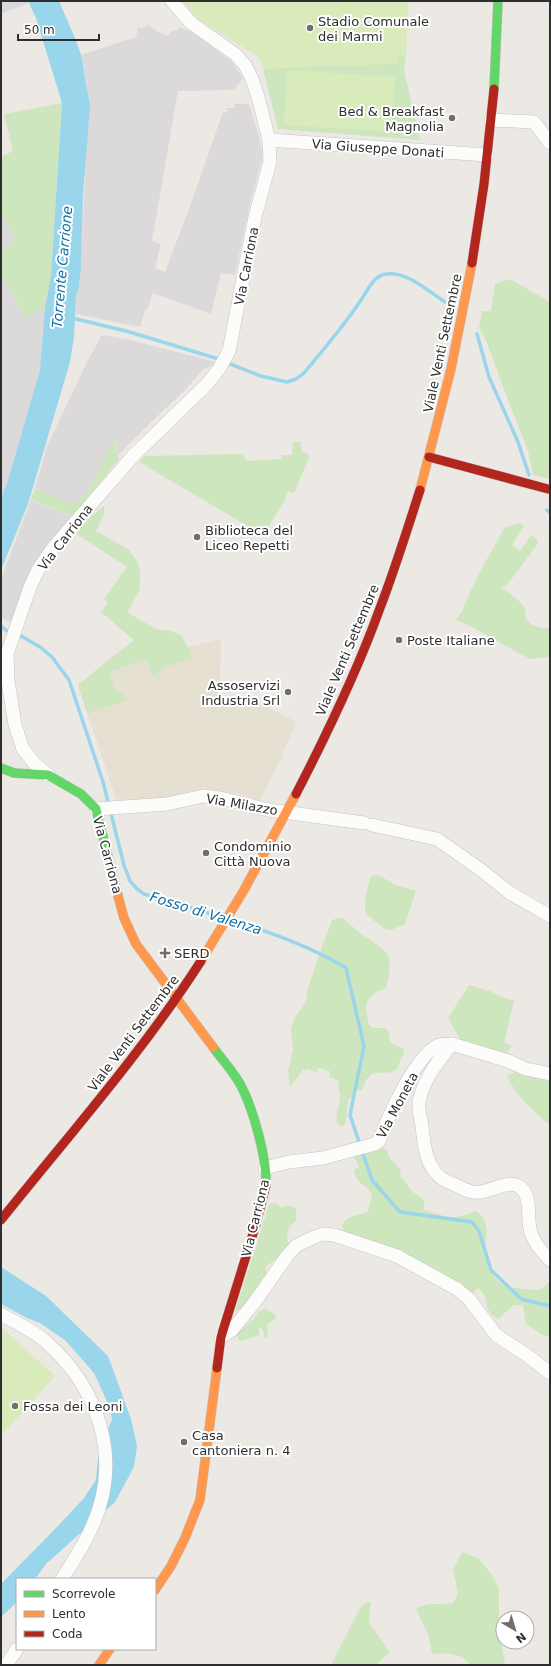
<svg xmlns="http://www.w3.org/2000/svg" width="551" height="1666" viewBox="0 0 551 1666" font-family="'DejaVu Sans',sans-serif">
  <style>
    .industrial { fill: #dcd9db }
    .education { fill: #e6e0d3 }
    .green { fill: #cee6be }
    .pitch { fill: #d9eabb }
    .water { fill: #99d6ec }
    .lines { fill: none; stroke-linecap: round; stroke-linejoin: round }
    .stream { stroke: #99d6ec; stroke-width: 3.5 }
    .street-casing { stroke: #c5c4c5; stroke-width: 14 }
    .fast-casing { stroke: #c5c4c5; stroke-width: 10 }
    .slow-casing { stroke: #c5c4c5; stroke-width: 10 }
    .jam-casing { stroke: #c5c4c5; stroke-width: 10 }
    .street { stroke: #fcfcfb; stroke-width: 13 }
    .fast { stroke: #63d668; stroke-width: 9 }
    .slow { stroke: #ff974d; stroke-width: 9 }
    .jam { stroke: #b3261e; stroke-width: 9 }
    .poi-dot { fill: #706f6e; stroke: #fff; stroke-width: 1.5 }
    .labels { text-anchor: middle; stroke-width: 4; stroke-linejoin: round; paint-order: stroke }
    .poi-label { font-size: 13px; fill: #2e2e2e; stroke: #fff; text-anchor: start }
    .street-label { font-size: 13px; fill: #2e2e2e; stroke: #fff }
    .water-label { font-size: 14px; font-style: italic; fill: #0d6fa3; stroke: #fff }
  </style>
  <rect width="100%" height="100%" fill="#ece8e4"/>
  <g class="industrial">
    <path d="M1 1H28L29 3 1 14Z"/>
    <path d="M148 25 156 31 165 35H168L173 30 176 31 180 27 193 33 231 61 243 78 235 89 230 90 178 91 152 241 161 244 155 268 165 272 189 209 223 112 227 113 228 110 224 108H235L234 104H249L259 137 263 155 249 208 235 275 221 273 211 314 153 293 147 310H145L140 327 76 314V296L79 288 81 267 87 139V85L81 55 136 37 138 27 141 28Z"/>
    <path d="M4 217 16 241 1 250V218Z"/>
    <path d="M1 273 19 308 41 309 45 307 42 370 8 483 1 499Z"/>
    <path d="M102 335 126 339 216 362 214 365 203 369 186 389 143 430 117 456 116 436 88 491 74 506 35 488 48 444 86 364Z"/>
    <path d="M31 500 71 517 26 581 12 622 5 620 1 616V579Z"/>
  </g>
  <path class="education" d="M215 640H220L221 648 219 693 222 701 256 706 258 703 297 722 282 754 283 755 259 801 240 794 203 788 200 792 168 799 117 802 78 685 119 651 188 647Z"/>
  <g class="green">
    <path d="M398 56H406L404 70 420 140 278 129 263 69 294 67 398 63Z"/>
    <path d="M62 103 51 276 45 307 25 318 1 273V250L16 241 4 217 1 218V157L13 151 4 114Z"/>
    <path d="M510 279 550 302V479L533 475 528 451 505 392 487 343 479 327 482 311H491L495 284Z"/>
    <path d="M116 435V451L119 459 72 517 31 499 35 488 74 505 88 491Z"/>
    <path d="M293 442H301V450L310 456 294 493 288 491 285 498 286 499 263 535 139 462 145 456 241 454 245 457 246 461 281 459 282 455H292Z"/>
    <path d="M104 506V514L96 531 129 550 137 561 140 570V589L127 612 156 629 171 631 182 636 192 657 161 669 162 673 157 674 159 680 158 681 156 675 153 677 146 659 109 672 117 693 122 691 126 701 87 713 78 685 134 640 101 612 108 602 104 599 127 567 73 532Z"/>
    <path d="M520 523 524 526 512 545 520 551 531 535 538 540 537 545 507 585 501 587C508 593 517 598 523 605 525 608 525 611 525 614 527 627 540 628 550 628V657L530 659 466 624 455 620 461 613 477 577 505 527Z"/>
    <path d="M373 875H378L396 885 416 891 405 924 391 930 385 929 367 915 365 910V900L370 879Z"/>
    <path d="M342 917C349 923 356 930 363 935 391 954 394 954 386 988L376 992 368 999 366 1009 369 1025 373 1028H385L389 1032 390 1042 404 1049C404 1056 399 1061 398 1068 390 1075 383 1072 373 1073L366 1080 362 1090H354L352 1097 348 1100 346 1121 343 1126 338 1125C334 1117 340 1106 340 1097 340 1089 337 1090 339 1081L329 1077 330 1071 318 1068 317 1073 308 1069 303 1070 290 1087 288 1071 293 1050 291 1029 294 1019 306 1002 307 992 319 955 332 920Z"/>
    <path d="M469 985 490 991 507 999 514 1000 504 1043 512 1046 506 1054 461 1041 448 1018Z"/>
    <path d="M517 1070 550 1079V1125C533 1111 516 1096 507 1076Z"/>
    <path d="M381 1147 386 1149 390 1158 400 1169 401 1177 413 1192 422 1198 424 1202V1210C448 1217 451 1221 476 1211 481 1216 485 1219 486 1226 488 1233 485 1241 486 1248 486 1260 490 1277 502 1284 513 1289 528 1289 539 1290L550 1282V1337L542 1335 526 1324 523 1305H514L498 1319C489 1315 485 1305 485 1296L479 1288 470 1294C440 1263 387 1249 348 1233L342 1228C343 1215 359 1215 368 1212L372 1196 368 1188C361 1185 354 1178 354 1169L359 1168V1166L355 1159 352 1157 374 1151Z"/>
    <path d="M272 1203H276L282 1208C287 1204 291 1205 296 1209 297 1222 298 1218 289 1227L287 1235 288 1247 281 1256 265 1267 267 1275 247 1304 235 1312 269 1205Z"/>
    <path d="M266 1308 269 1311 274 1313 276 1316 275 1320 270 1322 267 1325 268 1334 266 1338 264 1337 263 1330 260 1327H258L260 1333 259 1335 243 1341 239 1340 237 1336 238 1332 254 1319 258 1312Z"/>
    <path d="M463 1552 479 1559 492 1575 499 1589V1618L497 1632 502 1647 505 1663 503 1665H471C463 1654 445 1652 432 1654L428 1634 416 1609C430 1601 439 1606 453 1603L458 1594 453 1568Z"/>
    <path d="M371 1601 369 1623 390 1652 376 1665H331L360 1608 365 1603Z"/>
  </g>
  <g class="pitch">
    <path d="M183 1H408L406 56H398V64L294 67 263 69 260 58 197 18Z"/>
    <path d="M287 70 395 77 392 132 284 125Z"/>
    <path d="M1 1327 55 1376 1 1436Z"/>
  </g>
  <g class="water">
    <path d="M28 1H59L75 38 81 55 90 106 83 197 81 267 79 288 76 296 74 337 70 362 28 504 1 570V498L7 484 40 370 45 307 51 276 62 103 36 18Z"/>
    <path d="M1 1267 46 1296 108 1356 131 1419 137 1446 134 1467 115 1502 46 1564 35 1579H17V1602L1 1617V1584L56 1528 84 1498 96 1480 98 1458 112 1419 110 1408 94 1373 66 1341 40 1323 27 1318 1 1304Z"/>
  </g>
  <g class="lines">
    <g class="stream">
      <path d="M72 318 126 331 153 339 215 358 261 376 287 382 296 379 303 374C324 349 345 325 363 297 368 289 375 275 386 274 407 271 428 291 445 302"/>
      <path d="M477 334 489 377 518 442 529 475"/>
      <path d="M547 510 550 513"/>
      <path d="M1 626 7 631 21 636 40 647 52 657 69 680 103 782 124 865 130 881 137 889 144 894 222 917"/>
      <path d="M232 920C271 933 310 946 346 968L364 1046 350 1115 360 1145"/>
      <path d="M362 1151 372 1180 400 1212 472 1222 479 1231 491 1270 521 1299 550 1306"/>
    </g>
    <defs>
      <g id="street">
        <path d="M491 120 534 122 550 143"/>
        <path d="M269 140 487 155"/>
        <path d="M48 775 34 763 23 749 15 725 8 681 7 654 30 587 38 570 53 548 133 456 207 384 219 369 229 351 255 217 270 162 269 140 258 97 252 79 245 65 235 54 191 23 172 1"/>
        <path d="M96 809 167 804 203 796 220 798 269 810 364 823"/>
        <path d="M372 825 437 839 481 870 510 893 550 916"/>
        <path d="M550 1074 526 1069 508 1061 452 1044C438 1061 423 1080 419 1102 418 1110 421 1119 422 1126 424 1143 425 1165 440 1177 443 1180 449 1182 453 1184 460 1187 466 1191 473 1192 487 1195 508 1178 520 1187 533 1197 526 1219 531 1233 534 1243 543 1253 550 1260"/>
        <path d="M265 1168 289 1162 323 1158 375 1144 379 1141C388 1117 416 1054 439 1045 443 1044 448 1045 452 1044"/>
        <path d="M1 1314C14 1322 34 1331 45 1341 99 1388 123 1459 92 1527 84 1545 73 1562 62 1579"/>
        <path d="M221 1337 232 1330 254 1303 287 1256 296 1246 312 1238 323 1234 334 1235 397 1256 457 1289 469 1299 496 1335 528 1356 550 1373"/>
        <path d="M6 1665 17 1649"/>
      </g>
      <g id="fast">
        <path d="M494 89 498 1"/>
        <path d="M1 768 14 773 48 775 81 794 96 809 118 896"/>
        <path d="M213 1047C221 1058 230 1068 237 1079 252 1102 267 1158 266 1185"/>
      </g>
      <g id="slow">
        <path d="M420 490 451 369 472 263"/>
        <path d="M118 896 124 918 136 944 213 1047"/>
        <path d="M201 961 244 890 296 794"/>
        <path d="M155 1590 171 1566 185 1538 200 1500 217 1368"/>
        <path d="M99 1665 110 1649"/>
      </g>
      <g id="jam">
        <path d="M472 263 484 184 494 89"/>
        <path d="M429 457 548 489"/>
        <path d="M296 794C327 734 357 672 380 608 395 569 407 530 420 490"/>
        <path d="M1 1220C69 1135 142 1053 201 961"/>
        <path d="M217 1368 221 1337 256 1224 266 1185"/>
      </g>
    </defs>
    <use href="#street" class="street-casing"/>
    <use href="#fast" class="fast-casing"/>
    <use href="#slow" class="slow-casing"/>
    <use href="#jam" class="jam-casing"/>
    <use href="#street" class="street"/>
    <use href="#fast" class="fast"/>
    <use href="#slow" class="slow"/>
    <use href="#jam" class="jam"/>
  </g>
  <g class="poi-dot">
    <circle cx="310" cy="28" r="4"/>
    <circle cx="452" cy="118" r="4"/>
    <circle cx="197" cy="537" r="4"/>
    <circle cx="399" cy="640" r="4"/>
    <circle cx="288" cy="692" r="4"/>
    <circle cx="206" cy="853" r="4"/>
    <path d="M163 947h4v4h4v4h-4v4h-4v-4h-4v-4h4z"/>
    <circle cx="15" cy="1406" r="4"/>
    <circle cx="184" cy="1442" r="4"/>
  </g>
  <g class="labels">
    <g class="poi-label">
      <text x="318" y="26">Stadio Comunale<tspan x="318" dy="15">dei Marmi</tspan></text>
      <text x="444" y="116" text-anchor="end">Bed &amp; Breakfast<tspan x="444" dy="15">Magnolia</tspan></text>
      <text x="205" y="535">Biblioteca del<tspan x="205" dy="15">Liceo Repetti</tspan></text>
      <text x="407" y="645">Poste Italiane</text>
      <text x="280" y="690" text-anchor="end">Assoservizi<tspan x="280" dy="15">Industria Srl</tspan></text>
      <text x="214" y="851">Condominio<tspan x="214" dy="15">Città Nuova</tspan></text>
      <text x="174" y="958">SERD</text>
      <text x="23" y="1411">Fossa dei Leoni</text>
      <text x="192" y="1440">Casa<tspan x="192" dy="15">cantoniera n. 4</tspan></text>
    </g>
    <g class="street-label">
      <text transform="translate(378 148) rotate(4)" y="5">Via Giuseppe Donati</text>
      <text transform="translate(246 266) rotate(-79)" y="5">Via Carriona</text>
      <text transform="translate(442 343) rotate(-78)" y="5">Viale Venti Settembre</text>
      <text transform="translate(65 537) rotate(-52)" y="5">Via Carriona</text>
      <text transform="translate(347 650) rotate(-67)" y="5">Viale Venti Settembre</text>
      <text transform="translate(242 804) rotate(10)" y="5">Via Milazzo</text>
      <text transform="translate(108 855) rotate(75)" y="5">Via Carriona</text>
      <text transform="translate(133 1033) rotate(-53)" y="5">Viale Venti Settembre</text>
      <text transform="translate(397 1105) rotate(-62)" y="5">Via Moneta</text>
      <text transform="translate(255 1218) rotate(-76)" y="5">Via Carriona</text>
    </g>
    <g class="water-label">
      <text transform="translate(62 267) rotate(-85)" y="5">Torrente Carrione</text>
      <text transform="translate(206 913) rotate(17)" y="5">Fosso di Valenza</text>
    </g>
  </g>
  <rect width="551" height="1666" fill="none" stroke="#2e2e2e" stroke-width="4"/>
  <rect x="16" y="1578" width="140" height="72" fill="#ffffff" stroke="#ababab"/>
  <rect x="24" y="1591" width="20" height="6" fill="#63d668" stroke="#ababab"/>
  <text x="52" y="1598" font-size="12" fill="#2e2e2e">Scorrevole</text>
  <rect x="24" y="1611" width="20" height="6" fill="#ff974d" stroke="#ababab"/>
  <text x="52" y="1618" font-size="12" fill="#2e2e2e">Lento</text>
  <rect x="24" y="1631" width="20" height="6" fill="#b3261e" stroke="#ababab"/>
  <text x="52" y="1638" font-size="12" fill="#2e2e2e">Coda</text>
  <g transform="translate(515 1630) rotate(142)"><circle r="19" fill="#ffffff" stroke="#ababab"/>
  <path d="M0-3L7 15L0 10L-7 15Z" fill="#706f6e"/>
  <text y="-6" font-size="11" font-weight="bold" text-anchor="middle" fill="#2e2e2e">N</text>
  </g>
  <path d="M18 34v6h81v-6" fill="none" stroke="#2e2e2e" stroke-width="2"/>
  <text x="24" y="34" font-size="12" fill="#2e2e2e" stroke="#ffffff" stroke-width="3" paint-order="stroke">50 m</text>
</svg>
